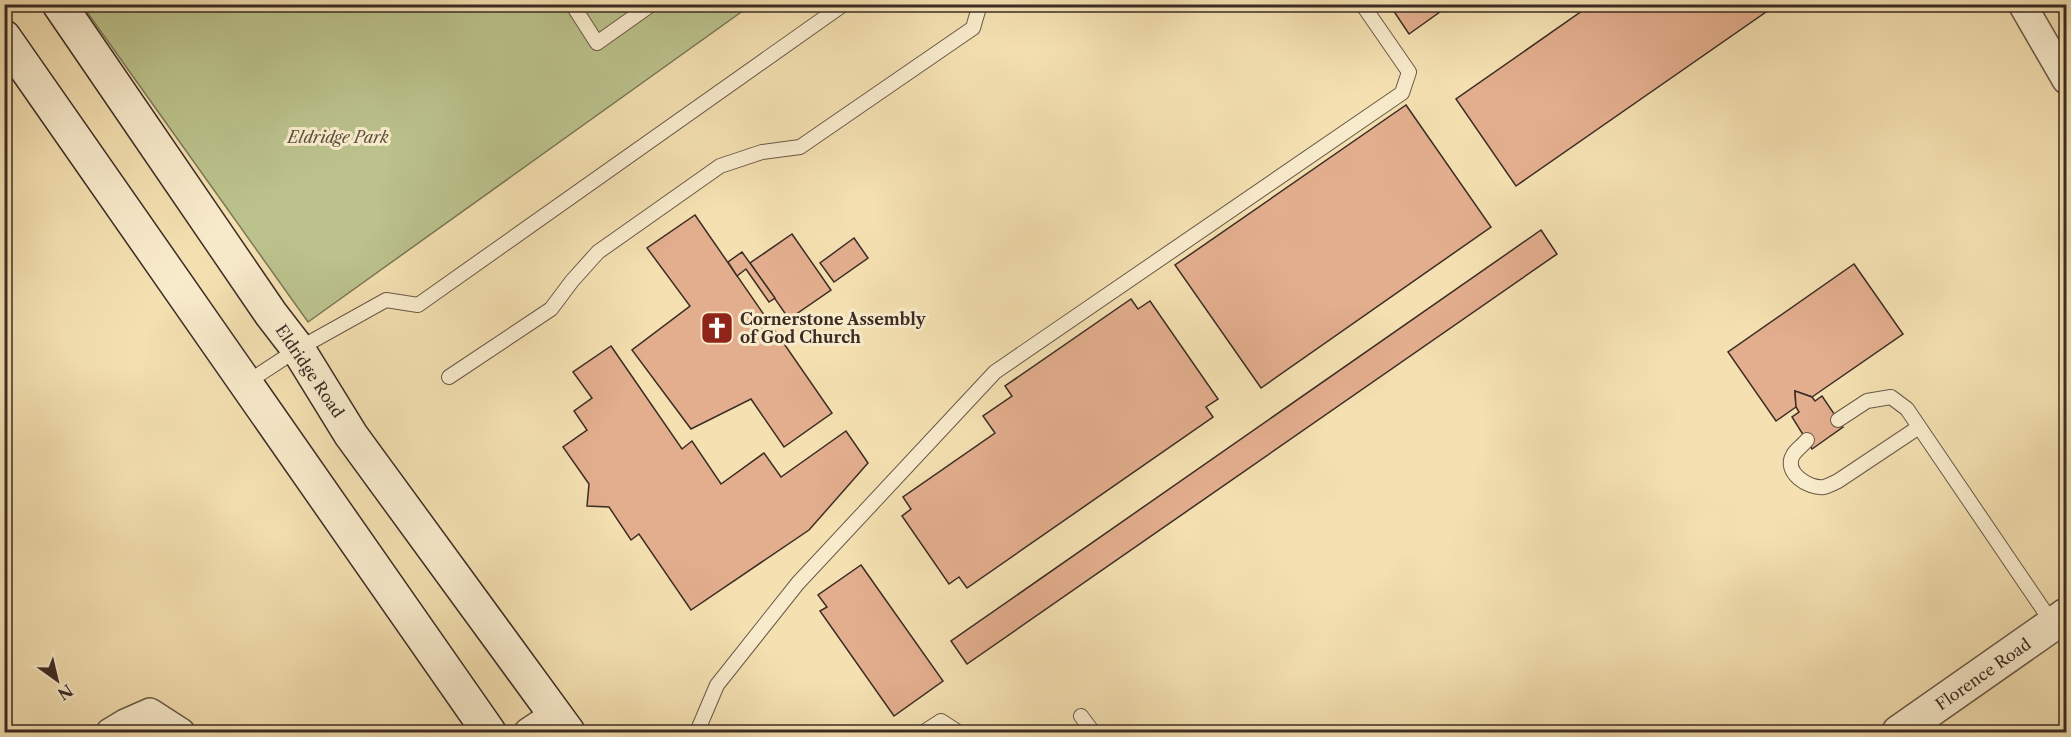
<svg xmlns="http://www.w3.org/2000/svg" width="2071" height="737" viewBox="0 0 2071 737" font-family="'Libre Caslon Text',serif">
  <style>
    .green { fill: #bbc28c; stroke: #7b7758; stroke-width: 1.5 }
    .building { fill: #e3ae8e; stroke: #3b2c24; stroke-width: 1.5 }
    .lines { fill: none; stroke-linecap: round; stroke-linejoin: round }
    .service-casing { stroke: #695947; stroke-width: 16 }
    .minor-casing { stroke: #695947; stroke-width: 30 }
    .tertiary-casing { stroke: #695947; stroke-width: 36 }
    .secondary-casing { stroke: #3b2c24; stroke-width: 36 }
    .service { stroke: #f8ebcc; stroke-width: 14 }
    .minor { stroke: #f8ebcc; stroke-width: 27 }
    .tertiary { stroke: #f8ebcc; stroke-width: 33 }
    .secondary { stroke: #f8ebcc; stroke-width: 33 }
    .labels { text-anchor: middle; stroke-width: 6; stroke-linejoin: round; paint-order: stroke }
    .park-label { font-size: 16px; font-style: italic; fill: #5b523e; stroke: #f8ebcc }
    .poi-label { font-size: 16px; font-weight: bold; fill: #3b2c24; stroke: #f8ebcc; text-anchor: start }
    .street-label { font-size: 16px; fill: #3b2c24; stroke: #f8ebcc }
  </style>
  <rect width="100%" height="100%" fill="#f4e0b1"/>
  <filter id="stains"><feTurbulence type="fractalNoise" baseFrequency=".00333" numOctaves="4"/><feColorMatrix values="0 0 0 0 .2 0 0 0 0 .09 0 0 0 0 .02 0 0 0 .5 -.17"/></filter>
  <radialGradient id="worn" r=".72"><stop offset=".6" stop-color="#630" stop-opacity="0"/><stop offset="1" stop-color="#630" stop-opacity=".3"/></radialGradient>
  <path class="green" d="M82 5H751L308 322Z"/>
  <g class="building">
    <path d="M1389 4H1451L1409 34Z"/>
    <path d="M1592 4 1776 5 1516 186 1456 99Z"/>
    <path d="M1406 105 1491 227 1261 388 1175 265Z"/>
    <path d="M695 215 832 413 784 447 751 399 691 429 632 350 690 306 647 248Z"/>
    <path d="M1541 230 1557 254 967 664 951 641Z"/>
    <path d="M792 234 831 290 789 319 750 263Z"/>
    <path d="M854 238 868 258 834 282 820 263Z"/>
    <path d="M742 252 775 298 769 302 746 269 737 276 728 262Z"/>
    <path d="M1854 264 1903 334 1812 397 1795 391 1796 407 1776 421 1728 352Z"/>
    <path d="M1131 299 1138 309 1150 301 1218 399 1206 407 1213 417 967 588 959 577 949 584 902 516 911 509 903 497 995 433 983 416 1012 396 1005 386Z"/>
    <path d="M611 346 682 449 692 441 721 484 764 453 781 477 846 431 868 463 809 530 691 610 639 534 631 540 609 507 587 506 589 484 563 447 587 430 574 411 592 398 573 372Z"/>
    <path d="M1795 391 1812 397 1815 401 1822 396 1843 427 1812 449 1792 417 1799 412 1796 407Z"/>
    <path d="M861 565 943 681 894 716 820 611 827 607 818 595Z"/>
  </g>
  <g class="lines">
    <defs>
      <g id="service">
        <path d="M572 4 597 43 652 4"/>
        <path d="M449 377 551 309 572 281 598 252 720 166 762 152 800 147 973 28 980 4"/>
        <path d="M246 383 298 349 386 300 418 305 844 4"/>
        <path d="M1838 420 1867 401 1891 397 1907 409 2053 624"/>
        <path d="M1807 440C1803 445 1796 450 1793 455 1783 472 1808 489 1824 487 1828 486 1834 483 1838 481L1919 427"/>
        <path d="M1081 716 1093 732"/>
        <path d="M697 732 717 685 798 583 995 372 1402 93 1409 72 1362 4"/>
        <path d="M924 732 941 721 958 732"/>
      </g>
      <g id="minor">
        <path d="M2022 4 2066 80"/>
        <path d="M110 732 125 723 150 712 181 732"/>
        <path d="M528 732 555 714"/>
      </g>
      <path id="tertiary" d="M1899 732 2066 615"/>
      <g id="secondary">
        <path d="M59 4 271 314 298 349 351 435 568 732"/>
        <path d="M4 37 489 732"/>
      </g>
    </defs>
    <use href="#service" class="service-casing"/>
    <use href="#minor" class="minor-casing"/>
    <use href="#tertiary" class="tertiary-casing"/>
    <use href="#secondary" class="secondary-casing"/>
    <use href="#service" class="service"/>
    <use href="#minor" class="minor"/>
    <use href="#tertiary" class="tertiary"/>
    <use href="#secondary" class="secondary"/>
  </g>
  <defs>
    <symbol id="church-square" viewBox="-11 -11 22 22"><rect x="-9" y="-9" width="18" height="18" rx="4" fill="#8f2418" stroke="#f8ebcc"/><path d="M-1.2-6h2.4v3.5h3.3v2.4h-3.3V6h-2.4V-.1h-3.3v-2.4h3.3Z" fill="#fff"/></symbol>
  </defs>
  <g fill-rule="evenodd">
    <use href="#church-square" x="698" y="309" width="38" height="38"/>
  </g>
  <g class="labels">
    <g class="park-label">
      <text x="338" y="143">Eldridge Park</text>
    </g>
    <g class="poi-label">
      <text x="740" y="325">Cornerstone Assembly<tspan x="740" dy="18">of God Church</tspan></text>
    </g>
    <g class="street-label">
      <text transform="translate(310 371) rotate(56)" y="6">Eldridge Road</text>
      <text transform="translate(1983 674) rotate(-35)" y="6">Florence Road</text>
    </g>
  </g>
  <rect width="2071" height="737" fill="none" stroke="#f4e0b1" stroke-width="24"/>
  <rect x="6" y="6" width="2059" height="725" fill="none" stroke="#3b2c24" stroke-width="3"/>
  <rect x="12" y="12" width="2047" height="713" fill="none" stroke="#3b2c24" stroke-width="1.5"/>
  <g transform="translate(57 680) rotate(146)" stroke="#f8ebcc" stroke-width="4.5" paint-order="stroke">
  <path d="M0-4.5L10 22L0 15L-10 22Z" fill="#3b2c24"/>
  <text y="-9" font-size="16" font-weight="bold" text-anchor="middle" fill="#3b2c24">N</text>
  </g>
  <rect width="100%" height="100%" filter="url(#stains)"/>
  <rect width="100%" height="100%" fill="url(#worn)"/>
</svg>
